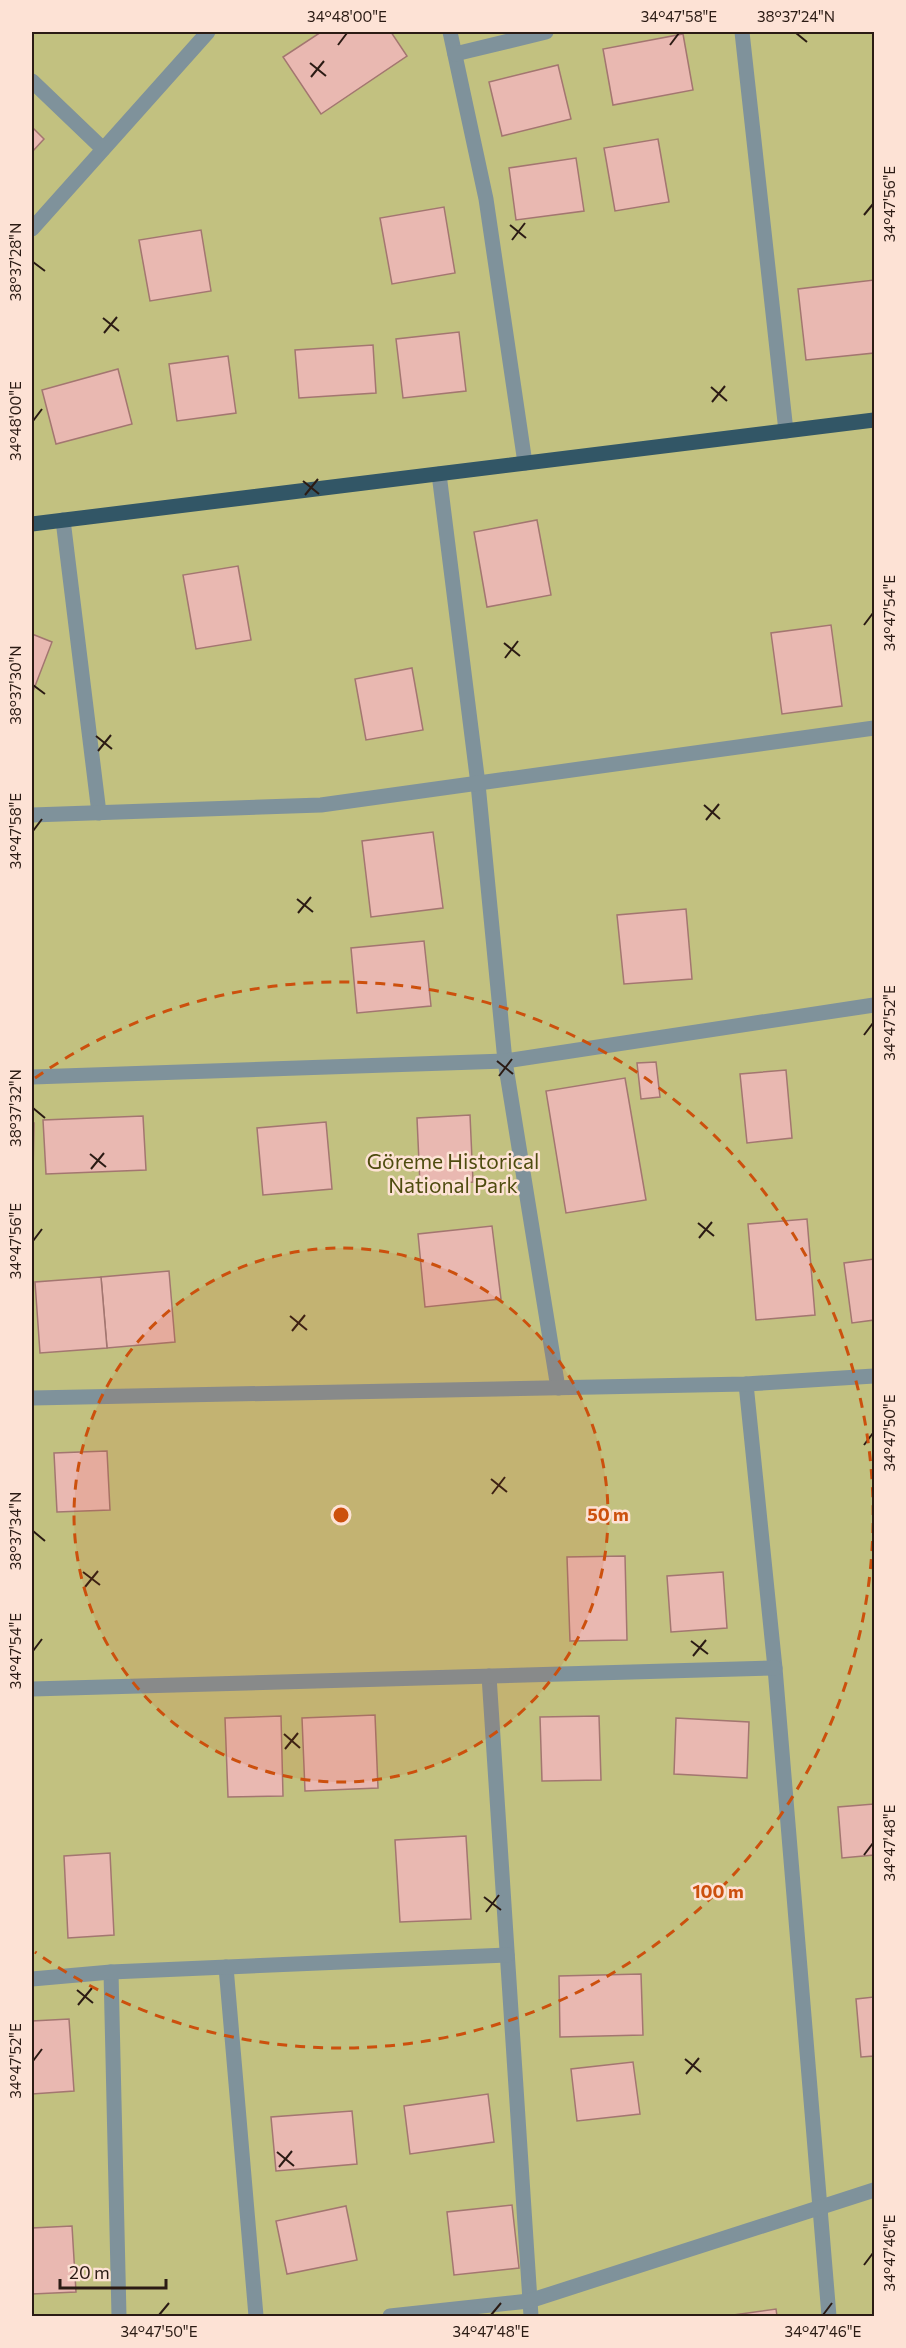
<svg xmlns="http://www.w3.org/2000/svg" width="906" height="2348" viewBox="0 0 906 2348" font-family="Commissioner,sans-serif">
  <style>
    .green { fill: #c2c180 }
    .building { fill: #e9b8b1; stroke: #a37670; stroke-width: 1.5 }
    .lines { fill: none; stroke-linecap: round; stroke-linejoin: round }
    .minor { stroke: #7f929b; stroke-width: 15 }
    .major { stroke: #325666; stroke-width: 15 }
    .ticks { fill: none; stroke: #2b1b14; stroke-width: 2 }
    .ring { fill: none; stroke: #cc500d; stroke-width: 3; stroke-dasharray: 10 8 }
    .labels { text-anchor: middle; stroke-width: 5; stroke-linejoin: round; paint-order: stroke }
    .park-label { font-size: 21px; fill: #4e4c0f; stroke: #fde2d5 }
    .centre { fill: #cc500d; stroke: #fde2d5; stroke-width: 3 }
    .ring-label { font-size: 18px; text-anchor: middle; font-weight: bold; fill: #cc500d; stroke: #fde2d5; stroke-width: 5; stroke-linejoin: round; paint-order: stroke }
    .neatline { fill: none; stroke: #2b1b14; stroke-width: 2 }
    .ticks-label { font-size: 15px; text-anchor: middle; fill: #2b1b14 }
  </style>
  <rect width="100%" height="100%" fill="#fcd0bb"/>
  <rect class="green" x="32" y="32" width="842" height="2284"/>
  <g class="building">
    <path d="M321 32H391L407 56 321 114 283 57Z"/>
    <path d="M683 34 693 90 613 105 603 49Z"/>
    <path d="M558 65 571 119 502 136 489 82Z"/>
    <path d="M32 127 44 139 32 152Z"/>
    <path d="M658 139 669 202 615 211 604 148Z"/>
    <path d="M576 158 584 211 516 220 509 168Z"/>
    <path d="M444 207 455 273 392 284 380 218Z"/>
    <path d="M201 230 211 291 150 301 139 240Z"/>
    <path d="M874 280V353L806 360 798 289Z"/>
    <path d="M459 332 466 391 403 398 396 339Z"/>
    <path d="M373 345 376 393 299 398 295 350Z"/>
    <path d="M228 356 236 413 177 421 169 364Z"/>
    <path d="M118 369 132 424 56 444 42 390Z"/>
    <path d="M537 520 551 595 487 607 474 532Z"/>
    <path d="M238 566 251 640 196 649 183 575Z"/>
    <path d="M831 625 842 706 782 714 771 633Z"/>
    <path d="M32 634 52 642 32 694Z"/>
    <path d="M412 668 423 730 366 740 355 679Z"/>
    <path d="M433 832 443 908 371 917 362 841Z"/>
    <path d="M686 909 692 979 624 984 617 915Z"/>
    <path d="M424 941 431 1006 357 1013 351 948Z"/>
    <path d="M656 1062 660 1097 641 1099 637 1063Z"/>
    <path d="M786 1070 792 1138 747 1143 740 1074Z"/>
    <path d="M625 1078 646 1200 566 1213 546 1091Z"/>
    <path d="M470 1115 473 1182 420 1185 417 1118Z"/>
    <path d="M143 1116 146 1170 46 1174 43 1120Z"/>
    <path d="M326 1122 332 1189 263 1195 257 1128Z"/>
    <path d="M32 1123H34L33 1175H32Z"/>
    <path d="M807 1219 815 1315 756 1320 748 1224Z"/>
    <path d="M492 1226 501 1299 425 1307 418 1234Z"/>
    <path d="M874 1259V1320L852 1323 844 1263Z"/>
    <path d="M169 1271 175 1342 107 1348 101 1277Z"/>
    <path d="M101 1277 107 1348 40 1353 35 1282Z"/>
    <path d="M107 1451 110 1510 57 1512 54 1453Z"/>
    <path d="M625 1556 627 1640 570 1641 567 1557Z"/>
    <path d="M723 1572 727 1628 671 1632 667 1576Z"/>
    <path d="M375 1715 378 1788 305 1791 302 1718Z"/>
    <path d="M281 1716 283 1796 228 1797 225 1718Z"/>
    <path d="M599 1716 601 1780 542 1781 540 1717Z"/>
    <path d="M676 1718 749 1722 747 1778 674 1774Z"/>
    <path d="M874 1804V1855L842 1858 838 1807Z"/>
    <path d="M466 1836 471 1919 400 1922 395 1840Z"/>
    <path d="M110 1853 114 1935 68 1938 64 1856Z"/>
    <path d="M641 1974 643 2035 560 2037 559 1976Z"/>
    <path d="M874 1997V2056L861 2057 856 1999Z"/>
    <path d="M69 2019 74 2091 32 2094V2021Z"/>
    <path d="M633 2062 640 2114 577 2121 571 2069Z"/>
    <path d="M488 2094 494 2142 410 2154 404 2106Z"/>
    <path d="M352 2111 357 2164 276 2171 271 2117Z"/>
    <path d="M512 2205 519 2268 454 2275 447 2212Z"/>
    <path d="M346 2206 357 2260 287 2274 276 2221Z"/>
    <path d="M72 2226 76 2292 32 2294V2228Z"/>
    <path d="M776 2309 777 2316H726Z"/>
  </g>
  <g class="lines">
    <g class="minor">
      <path d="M450 32 486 199 525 463"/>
      <path d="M742 32 786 431"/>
      <path d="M455 54 546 32"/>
      <path d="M32 81 103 149"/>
      <path d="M32 229 208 32"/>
      <path d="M439 474 478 784 505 1061 558 1388"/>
      <path d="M63 520 99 813"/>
      <path d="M32 815 321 805 874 728"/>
      <path d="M32 1077 505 1061 874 1005"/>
      <path d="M746 1384 775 1668 829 2316"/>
      <path d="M32 1398 746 1384 874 1376"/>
      <path d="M489 1676 531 2316"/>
      <path d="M32 1689 775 1668"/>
      <path d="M226 1967 256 2316"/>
      <path d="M111 1972 119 2316"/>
      <path d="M32 1979 111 1972 507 1955"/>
      <path d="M390 2316 529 2301 874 2190"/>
    </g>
    <path class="major" d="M32 524 874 420"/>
  </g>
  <path class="ticks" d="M796 33 807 42M338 45 347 33M670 45 679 33M310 63 326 76M311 77 324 61M864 215 873 204M510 225 526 238M512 240 525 223M33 262 45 271M103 318 119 331M104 333 117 317M711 387 727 401M712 402 725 386M33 421 42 409M303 481 319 494M305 495 318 479M864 625 873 613M504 643 520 656M505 658 518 641M33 685 45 694M96 736 112 749M98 751 111 735M704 805 720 819M706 820 719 804M33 831 42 819M297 899 313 912M298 913 311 897M864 1035 873 1023M497 1061 513 1074M499 1076 512 1059M33 1108 45 1118M90 1154 106 1167M91 1169 104 1153M698 1223 714 1236M699 1238 712 1222M33 1241 42 1229M290 1316 307 1330M292 1331 305 1315M864 1445 873 1433M491 1479 507 1492M492 1494 505 1477M33 1531 45 1541M83 1572 100 1585M85 1587 98 1571M691 1641 708 1654M33 1651 42 1639M693 1656 706 1640M284 1734 300 1748M285 1749 298 1733M864 1855 873 1843M484 1897 501 1910M486 1912 499 1895M77 1990 93 2003M78 2005 92 1988M685 2059 701 2072M33 2061 42 2049M686 2074 699 2058M277 2152 294 2166M279 2167 292 2151M864 2265 873 2253M159 2315 169 2303M491 2315 501 2303M823 2315 832 2303"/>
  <circle cx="341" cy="1515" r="267" fill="#cc500d" fill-opacity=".12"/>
  <g class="ring">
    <circle cx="341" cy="1515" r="267"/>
    <path d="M35 1078A533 533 0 1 1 35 1952"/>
  </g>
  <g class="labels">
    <g class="park-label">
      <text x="453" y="1169">Göreme Historical<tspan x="453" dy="24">National Park</tspan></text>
    </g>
  </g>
  <circle cx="341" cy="1515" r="9" class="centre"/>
  <g class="ring-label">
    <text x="608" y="1521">50 m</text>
    <text x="718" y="1898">100 m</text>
  </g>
  <rect width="906" height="2348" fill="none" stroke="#fde2d5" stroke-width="66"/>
  <path d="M60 2279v9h106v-9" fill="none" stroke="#2b1b14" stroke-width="3"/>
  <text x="69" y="2279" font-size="18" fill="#2b1b14" stroke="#fde2d5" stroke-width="4.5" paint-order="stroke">20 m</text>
  <rect x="33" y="33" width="840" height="2282" class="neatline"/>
  <g class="ticks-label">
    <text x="347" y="22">34°48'00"E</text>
    <text x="679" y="22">34°47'58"E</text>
    <text x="796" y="22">38°37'24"N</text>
    <text transform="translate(890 204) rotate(-90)" y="5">34°47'56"E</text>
    <text transform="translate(16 262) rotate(-90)" y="5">38°37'28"N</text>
    <text transform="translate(16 421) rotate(-90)" y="5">34°48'00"E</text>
    <text transform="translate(890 613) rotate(-90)" y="5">34°47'54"E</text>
    <text transform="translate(16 685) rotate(-90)" y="5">38°37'30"N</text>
    <text transform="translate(16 831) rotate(-90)" y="5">34°47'58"E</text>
    <text transform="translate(890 1023) rotate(-90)" y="5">34°47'52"E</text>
    <text transform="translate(16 1108) rotate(-90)" y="5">38°37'32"N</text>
    <text transform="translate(16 1241) rotate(-90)" y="5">34°47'56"E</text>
    <text transform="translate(890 1433) rotate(-90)" y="5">34°47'50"E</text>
    <text transform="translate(16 1531) rotate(-90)" y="5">38°37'34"N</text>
    <text transform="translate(16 1651) rotate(-90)" y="5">34°47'54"E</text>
    <text transform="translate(890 1843) rotate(-90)" y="5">34°47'48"E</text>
    <text transform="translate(16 2061) rotate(-90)" y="5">34°47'52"E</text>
    <text transform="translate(890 2253) rotate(-90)" y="5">34°47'46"E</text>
    <text x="159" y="2337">34°47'50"E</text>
    <text x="491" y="2337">34°47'48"E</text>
    <text x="823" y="2337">34°47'46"E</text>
  </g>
</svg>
